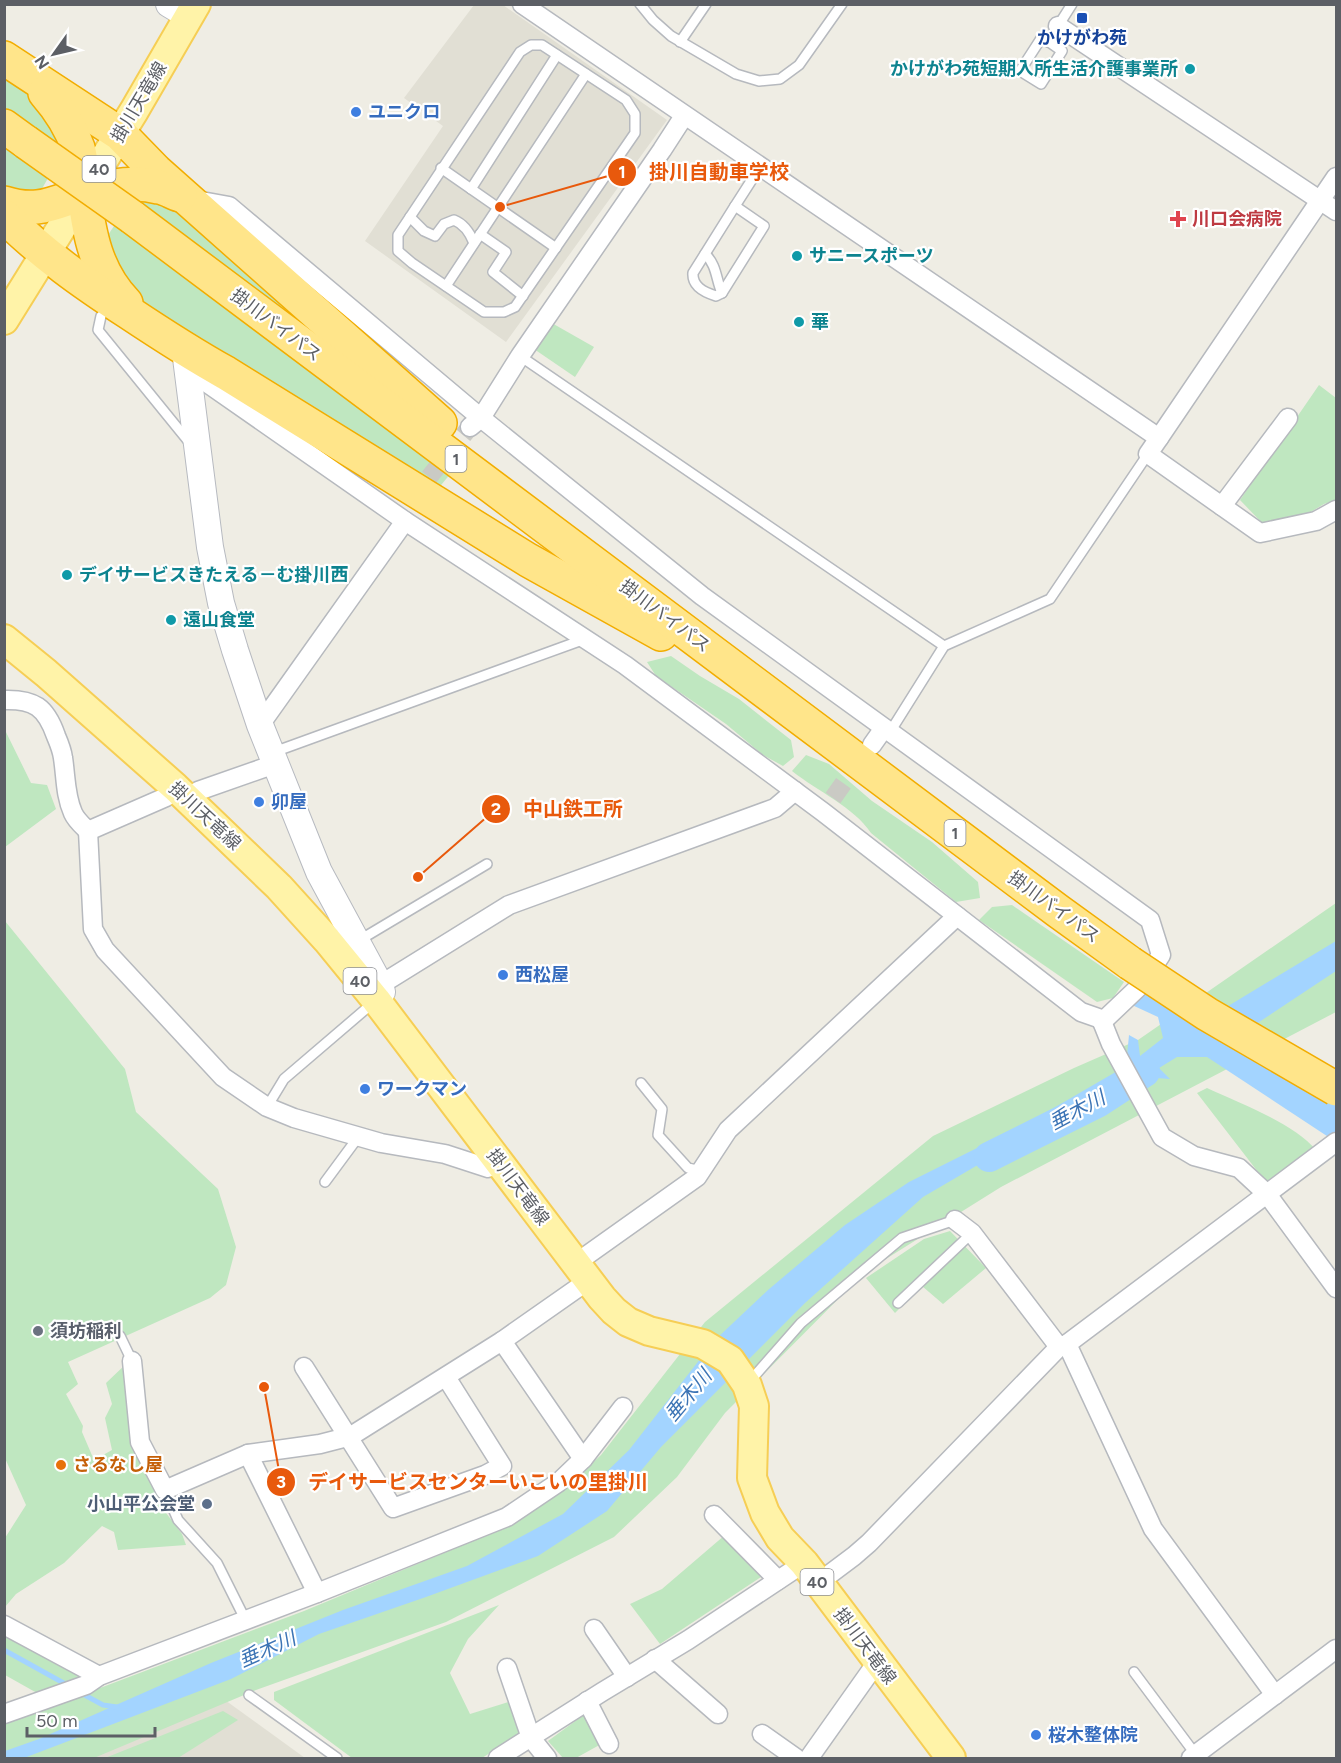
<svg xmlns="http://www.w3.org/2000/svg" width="1341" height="1763" viewBox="0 0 1341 1763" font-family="Figtree,'Noto Sans JP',sans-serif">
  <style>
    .education { fill: #e1dfd4 }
    .green { fill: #bfe7c0 }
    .water { fill: #a3d4ff }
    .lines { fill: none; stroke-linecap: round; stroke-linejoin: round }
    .stream { stroke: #a3d4ff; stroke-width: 5 }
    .river { stroke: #a3d4ff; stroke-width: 30 }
    .street-tunnel { stroke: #cacac4; stroke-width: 18; stroke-dasharray: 18 9; stroke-linecap: butt }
    .lane-casing { stroke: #b6b9be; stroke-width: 12 }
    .street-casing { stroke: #b6b9be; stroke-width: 21 }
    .secondary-casing { stroke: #b7bac0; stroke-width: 28 }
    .primary-casing { stroke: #f6ce55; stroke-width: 32 }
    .highway-casing { stroke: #f2ad00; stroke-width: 36 }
    .lane { stroke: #fff; stroke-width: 9 }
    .street { stroke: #fff; stroke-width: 18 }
    .secondary { stroke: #fff; stroke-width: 26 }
    .primary { stroke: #fff3a8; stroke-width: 28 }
    .highway { stroke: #ffe58a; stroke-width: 33 }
    .highway-bridge-casing { stroke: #f2ad00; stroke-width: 36; stroke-linecap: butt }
    .highway-bridge { stroke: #ffe58a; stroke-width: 33 }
    .transit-dot { fill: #1a4fb4; stroke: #fff; stroke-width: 2 }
    .culture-dot { fill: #0f9aa8; stroke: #fff; stroke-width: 2 }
    .shop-dot { fill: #3f7fe0; stroke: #fff; stroke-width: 2 }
    .health-dot { fill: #e0444e; stroke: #fff; stroke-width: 2 }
    .worship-dot { fill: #6b7280; stroke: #fff; stroke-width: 2 }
    .food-dot { fill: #e8710a; stroke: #fff; stroke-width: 2 }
    .service-dot { fill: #5c6f8a; stroke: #fff; stroke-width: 2 }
    .labels { text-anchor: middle; stroke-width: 4.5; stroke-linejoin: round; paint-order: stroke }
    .shield { fill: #fff; stroke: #8d8f93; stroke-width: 1.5 }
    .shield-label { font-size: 16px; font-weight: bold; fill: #5c5f65 }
    .transit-label { font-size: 18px; font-weight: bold; fill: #164399; stroke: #fff }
    .culture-label { font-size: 18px; font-weight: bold; fill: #0d838f; stroke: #fff; text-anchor: start }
    .street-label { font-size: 18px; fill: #5c5f65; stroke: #fff }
    .shop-label { font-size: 18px; font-weight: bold; fill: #366cbe; stroke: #fff; text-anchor: start }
    .health-label { font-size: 18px; font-weight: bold; fill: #be3a42; stroke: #fff; text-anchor: start }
    .worship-label { font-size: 18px; font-weight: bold; fill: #5b616d; stroke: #fff; text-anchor: start }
    .food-label { font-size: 18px; font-weight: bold; fill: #c56008; stroke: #fff; text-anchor: start }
    .service-label { font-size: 18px; font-weight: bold; fill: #4e5e75; stroke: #fff; text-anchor: end }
    .water-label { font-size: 20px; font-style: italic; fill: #3c74b5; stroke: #fff }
    .leader { fill: none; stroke: #e8590c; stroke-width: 2 }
    .callout-dot { fill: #e8590c; stroke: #fff; stroke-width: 2 }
    .mark-label { font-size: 18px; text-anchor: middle; font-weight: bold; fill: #fff }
    .callout-label { font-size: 20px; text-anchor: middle; font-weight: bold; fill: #e8590c; stroke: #fff; stroke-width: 4.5; stroke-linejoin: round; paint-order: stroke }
  </style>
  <rect width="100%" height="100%" fill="#efede4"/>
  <g class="education">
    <path d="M474 5H503L667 120 506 342 365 241 443 126 404 98Z"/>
    <path d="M218 1695 305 1758H77Z"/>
  </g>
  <g class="green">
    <path d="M4 72 20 82 48 113 66 152 5 108Z"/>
    <path d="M4 138 52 171 39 194 5 191Z"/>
    <path d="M136 199 173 200 383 385Z"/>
    <path d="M118 220 456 467 437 490 197 348 118 282 104 241Z"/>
    <path d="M550 322 594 347 575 377 534 349Z"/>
    <path d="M1319 385 1336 398V500L1324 504 1299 519 1265 526 1240 500Z"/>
    <path d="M671 656 700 676 739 699 791 740 794 757 783 766 763 755 726 724 656 676 647 662Z"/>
    <path d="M4 728 31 783 47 785 56 809 5 847Z"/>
    <path d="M806 755 829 764 872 801 932 842 978 882 980 898 956 902 871 833C854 807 817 791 792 771Z"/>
    <path d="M1336 903V1012L1001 1187 865 1272 725 1413 677 1477 614 1537 446 1622 256 1690 94 1758H5V1720L53 1702 5 1675 4 1635 100 1688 304 1611 492 1533 564 1489 601 1455 705 1322 933 1136 1074 1068 1138 1040Z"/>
    <path d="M1012 905 1124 982 1113 998 1097 1002 979 920 992 907Z"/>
    <path d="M5 921 125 1069 136 1112 218 1189 236 1247 226 1285 210 1298 68 1362 78 1384 66 1394 83 1426 82 1432 94 1460 112 1450 105 1418 112 1404 106 1383 126 1364 160 1505 182 1534 186 1545 118 1550 114 1532 102 1526 64 1563 16 1594 5 1607V1538L26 1505 4 1456Z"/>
    <path d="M1207 1088C1239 1103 1294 1123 1316 1150L1268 1185 1197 1093Z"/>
    <path d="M950 1231 986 1268 943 1304 922 1286 895 1313 866 1278 924 1239Z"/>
    <path d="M725 1535 764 1575 660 1644 630 1604 662 1589Z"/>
    <path d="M499 1605 468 1639 450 1673 470 1714 512 1701 526 1730 482 1758H352L274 1700V1692Z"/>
    <path d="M223 1711 238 1720 178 1758H105Z"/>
    <path d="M585 1714 603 1743 576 1758H563L548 1741Z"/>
  </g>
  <path class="water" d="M1336 941V971L1229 1042 1336 1101V1142L1207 1057H1177L1159 1068 1170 1079 1144 1077 1024 1138 923 1197 805 1303 661 1447 607 1511 538 1556 426 1597 319 1634 231 1679 24 1758H5V1751L39 1739 211 1663 343 1610 467 1566 563 1514 629 1450 715 1340 768 1290 845 1225 909 1182 1033 1120 1126 1066 1129 1035 1138 1040 1140 1056 1163 1038 1158 1017 1132 1005 1142 984 1200 1023Z"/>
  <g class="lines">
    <g class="stream">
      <path d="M4 1650 69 1686"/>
      <path d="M79 1692 103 1705 117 1707"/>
    </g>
    <path class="river" d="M989 1157 1099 1102 1145 1072"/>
    <g class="street-tunnel">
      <path d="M412 498 470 427"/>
      <path d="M833 798 863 756"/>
    </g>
    <defs>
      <g id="lane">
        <path d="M640 4 653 20 671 36 736 74 759 81 780 79 799 65 842 4"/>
        <path d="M1042 37 1062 51 1041 84 1020 71Z"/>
        <path d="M680 42 706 4"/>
        <path d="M1048 42 1072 4"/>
        <path d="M531 45H542L626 100 635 114V133L515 307 504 312H484L412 263 398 251V235L520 52Z"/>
        <path d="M441 168 556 248"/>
        <path d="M471 189 557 55"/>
        <path d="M735 206 764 226 722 293 716 296C703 292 692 286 693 273Z"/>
        <path d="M735 206 760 167"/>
        <path d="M410 217 424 231 435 236 444 224 454 220C464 224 470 233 474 243"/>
        <path d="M480 234 506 252 493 272 523 296"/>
        <path d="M705 254C717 265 716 280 722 293"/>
        <path d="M446 286 586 74"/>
        <path d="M101 316 98 330 189 442"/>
        <path d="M520 356 944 646"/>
        <path d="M890 732 944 646 1050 599 1148 454"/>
        <path d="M274 752 585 639"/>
        <path d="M358 941 487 864"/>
        <path d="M641 1083 662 1109 658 1135 688 1168 701 1171"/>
        <path d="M267 1107 284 1079 374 1002"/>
        <path d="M325 1182 359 1136"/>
        <path d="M898 1303 972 1233"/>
        <path d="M120 1336 132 1361"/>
        <path d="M750 1381 801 1323 902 1238 955 1220"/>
        <path d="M165 1490 178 1520 217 1563 246 1621"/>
        <path d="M1134 1672 1196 1755"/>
        <path d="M249 1695 337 1758"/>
      </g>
      <g id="street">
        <path d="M522 4 1159 438 1336 177"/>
        <path d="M1058 26 1336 211"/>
        <path d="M196 200 229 206 481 418 702 596 1150 920 1161 955 1142 984 1102 1022"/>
        <path d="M187 369 405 521 625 665 823 812 1081 1012 1101 1019 1111 1044 1162 1137 1194 1156 1239 1168 1267 1194 1336 1288"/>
        <path d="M470 427 481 418 520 356 662 150 684 116"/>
        <path d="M1159 438 1148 454 1260 533 1316 521 1336 510"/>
        <path d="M1222 506 1288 418"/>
        <path d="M4 700C34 699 46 707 56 736 59 743 62 750 63 758 66 777 65 795 73 813 76 820 82 825 88 831L166 797 175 787"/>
        <path d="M260 725 405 521"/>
        <path d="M872 745 884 728"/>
        <path d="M190 801 198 791 275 764"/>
        <path d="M88 831 93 929 105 950 223 1077 267 1107 294 1118 381 1143 445 1154 488 1168 497 1159"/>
        <path d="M380 985 509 905 775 808 795 791"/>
        <path d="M955 1220 972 1233 1059 1347"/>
        <path d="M576 1263 697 1177 728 1130 957 916"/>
        <path d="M502 1341 589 1280"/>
        <path d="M1067 1344 1153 1529 1275 1695"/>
        <path d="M132 1361 140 1442 165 1490 248 1454 320 1444 351 1436 502 1341 583 1459"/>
        <path d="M304 1367 393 1508 485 1475 502 1466 446 1377"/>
        <path d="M248 1454 317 1593"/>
        <path d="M714 1515 778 1580"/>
        <path d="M818 1583 854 1556 869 1543 1059 1347 1067 1344 1336 1142"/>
        <path d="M4 1625 99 1676"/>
        <path d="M594 1629 627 1677"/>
        <path d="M655 1659 718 1714"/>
        <path d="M507 1668 531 1738 547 1758"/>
        <path d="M587 1701 609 1744"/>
        <path d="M4 1714 86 1685 99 1676 317 1593 507 1517 559 1482 583 1459 623 1407"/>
        <path d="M762 1734 796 1758"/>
        <path d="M498 1758 602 1692 688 1640 804 1563"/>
        <path d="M809 1758 877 1662"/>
        <path d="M1191 1758 1336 1649"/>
      </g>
      <g id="secondary">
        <path d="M169 4 189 16"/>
        <path d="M185 350 210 547 221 603 235 650 260 725 319 872 380 985 382 992 376 1000"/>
      </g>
      <g id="primary">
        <path d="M4 320 134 111 196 4"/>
        <path d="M4 639 46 673 175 787 279 887 327 940 376 1000 602 1298 614 1311 628 1322 649 1331 703 1344 730 1360 747 1385 754 1406 752 1478 765 1513 780 1538 804 1563 951 1758"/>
      </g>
      <g id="highway">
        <path d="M4 58 120 134 156 171 440 423"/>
        <path d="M45 93C59 109 71 128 78 148 83 163 82 178 84 193 89 234 96 272 126 303"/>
        <path d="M4 126 26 142"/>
        <path d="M4 203C39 214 54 202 85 193 108 186 135 181 158 187 166 188 173 193 180 195"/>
        <path d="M4 216C44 255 82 282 128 312 161 334 192 354 226 373L528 560 661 634"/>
        <path d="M132 217 1058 911 1130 963"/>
      </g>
    </defs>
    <use href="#lane" class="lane-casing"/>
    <use href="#street" class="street-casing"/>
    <use href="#secondary" class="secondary-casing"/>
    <use href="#primary" class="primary-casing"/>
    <use href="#highway" class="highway-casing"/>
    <use href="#lane" class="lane"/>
    <use href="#street" class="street"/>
    <use href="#secondary" class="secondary"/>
    <use href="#primary" class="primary"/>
    <use href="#highway" class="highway"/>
    <defs>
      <g id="highway-bridge">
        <path d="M26 142 132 217"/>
        <path d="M1130 963 1207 1014 1336 1089"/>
      </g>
    </defs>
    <use href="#highway-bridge" class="highway-bridge-casing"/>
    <use href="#highway-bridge" class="highway-bridge"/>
  </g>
  <rect class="transit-dot" x="1076" y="12" width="12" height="12" rx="3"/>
  <g class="culture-dot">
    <circle cx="1190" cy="69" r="6"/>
    <circle cx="797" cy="256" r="6"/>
    <circle cx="799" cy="322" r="6"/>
    <circle cx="67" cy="575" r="6"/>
    <circle cx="171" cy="620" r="6"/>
  </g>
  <g class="shop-dot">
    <circle cx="356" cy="112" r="6"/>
    <circle cx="259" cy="802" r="6"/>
    <circle cx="503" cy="975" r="6"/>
    <circle cx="365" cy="1089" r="6"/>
    <circle cx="1036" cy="1735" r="6"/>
  </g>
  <path class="health-dot" d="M1175 210h6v6h6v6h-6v6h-6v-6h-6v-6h6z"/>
  <circle class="worship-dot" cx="38" cy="1331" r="6"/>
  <circle class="food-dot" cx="61" cy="1465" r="6"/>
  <circle class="service-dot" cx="207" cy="1504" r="6"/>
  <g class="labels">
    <g class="shield">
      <rect x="82.5" y="156" width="33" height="26" rx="4.5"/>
      <rect x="445.5" y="446" width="21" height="26" rx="4.5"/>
      <rect x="944.5" y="820" width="21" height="26" rx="4.5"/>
      <rect x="343.5" y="968" width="33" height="26" rx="4.5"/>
      <rect x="800.5" y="1569" width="33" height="26" rx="4.5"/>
    </g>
    <g class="shield-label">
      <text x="99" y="175">40</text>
      <text x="456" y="465">1</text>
      <text x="955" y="839">1</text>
      <text x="360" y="987">40</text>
      <text x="817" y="1588">40</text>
    </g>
    <g class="transit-label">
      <text x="1082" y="44">かけがわ苑</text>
    </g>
    <g class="culture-label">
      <text x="1178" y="75" text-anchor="end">かけがわ苑短期入所生活介護事業所</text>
      <text x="809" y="262">サニースポーツ</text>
      <text x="811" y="328">華</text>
      <text x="79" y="581">デイサービスきたえる－む掛川西</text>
      <text x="183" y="626">遠山食堂</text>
    </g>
    <g class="street-label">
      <text transform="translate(139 102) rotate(-59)" y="6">掛川天竜線</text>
      <text transform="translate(276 325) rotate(37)" y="6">掛川バイパス</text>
      <text transform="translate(665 616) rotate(37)" y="6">掛川バイパス</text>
      <text transform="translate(205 816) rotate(43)" y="6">掛川天竜線</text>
      <text transform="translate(1054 907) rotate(36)" y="6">掛川バイパス</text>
      <text transform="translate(518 1187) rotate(53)" y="6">掛川天竜線</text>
      <text transform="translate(865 1646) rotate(53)" y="6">掛川天竜線</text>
    </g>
    <g class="shop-label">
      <text x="368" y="118">ユニクロ</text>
      <text x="271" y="808">卯屋</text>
      <text x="515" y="981">西松屋</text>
      <text x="377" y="1095">ワークマン</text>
      <text x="1048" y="1741">桜木整体院</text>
    </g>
    <g class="health-label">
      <text x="1192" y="225">川口会病院</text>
    </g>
    <g class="worship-label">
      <text x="50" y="1337">須坊稲利</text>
    </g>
    <g class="food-label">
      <text x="73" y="1471">さるなし屋</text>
    </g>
    <g class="service-label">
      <text x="195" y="1510">小山平公会堂</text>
    </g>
    <g class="water-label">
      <text transform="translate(1077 1110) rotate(-28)" y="7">垂木川</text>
      <text transform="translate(688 1395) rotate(-50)" y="7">垂木川</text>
      <text transform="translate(267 1649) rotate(-24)" y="7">垂木川</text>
    </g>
  </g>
  <path class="leader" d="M500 207L622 172M418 877L496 809M264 1387L281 1482"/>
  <g class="callout-dot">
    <circle cx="500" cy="207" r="6"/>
    <circle cx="418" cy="877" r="6"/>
    <circle cx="264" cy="1387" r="6"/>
    <circle cx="622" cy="172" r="15"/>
    <circle cx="496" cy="809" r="15"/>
    <circle cx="281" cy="1482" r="15"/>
  </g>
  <g class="mark-label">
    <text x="622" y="178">1</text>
    <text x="496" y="815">2</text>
    <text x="281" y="1488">3</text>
  </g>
  <g class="callout-label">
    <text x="719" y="179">掛川自動車学校</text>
    <text x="573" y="816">中山鉄工所</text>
    <text x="478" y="1489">デイサービスセンターいこいの里掛川</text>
  </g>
  <rect width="1341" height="1763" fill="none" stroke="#5c5f65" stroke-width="12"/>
  <g transform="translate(54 54) rotate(236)" stroke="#ffffff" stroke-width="4.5" paint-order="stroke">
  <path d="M0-4.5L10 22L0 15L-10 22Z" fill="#5c5f65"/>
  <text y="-9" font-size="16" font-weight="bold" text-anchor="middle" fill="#5c5f65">N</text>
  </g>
  <path d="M27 1727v9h128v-9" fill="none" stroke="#5c5f65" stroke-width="3"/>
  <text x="36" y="1727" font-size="18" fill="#5c5f65" stroke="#ffffff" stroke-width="4.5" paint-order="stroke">50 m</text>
</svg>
